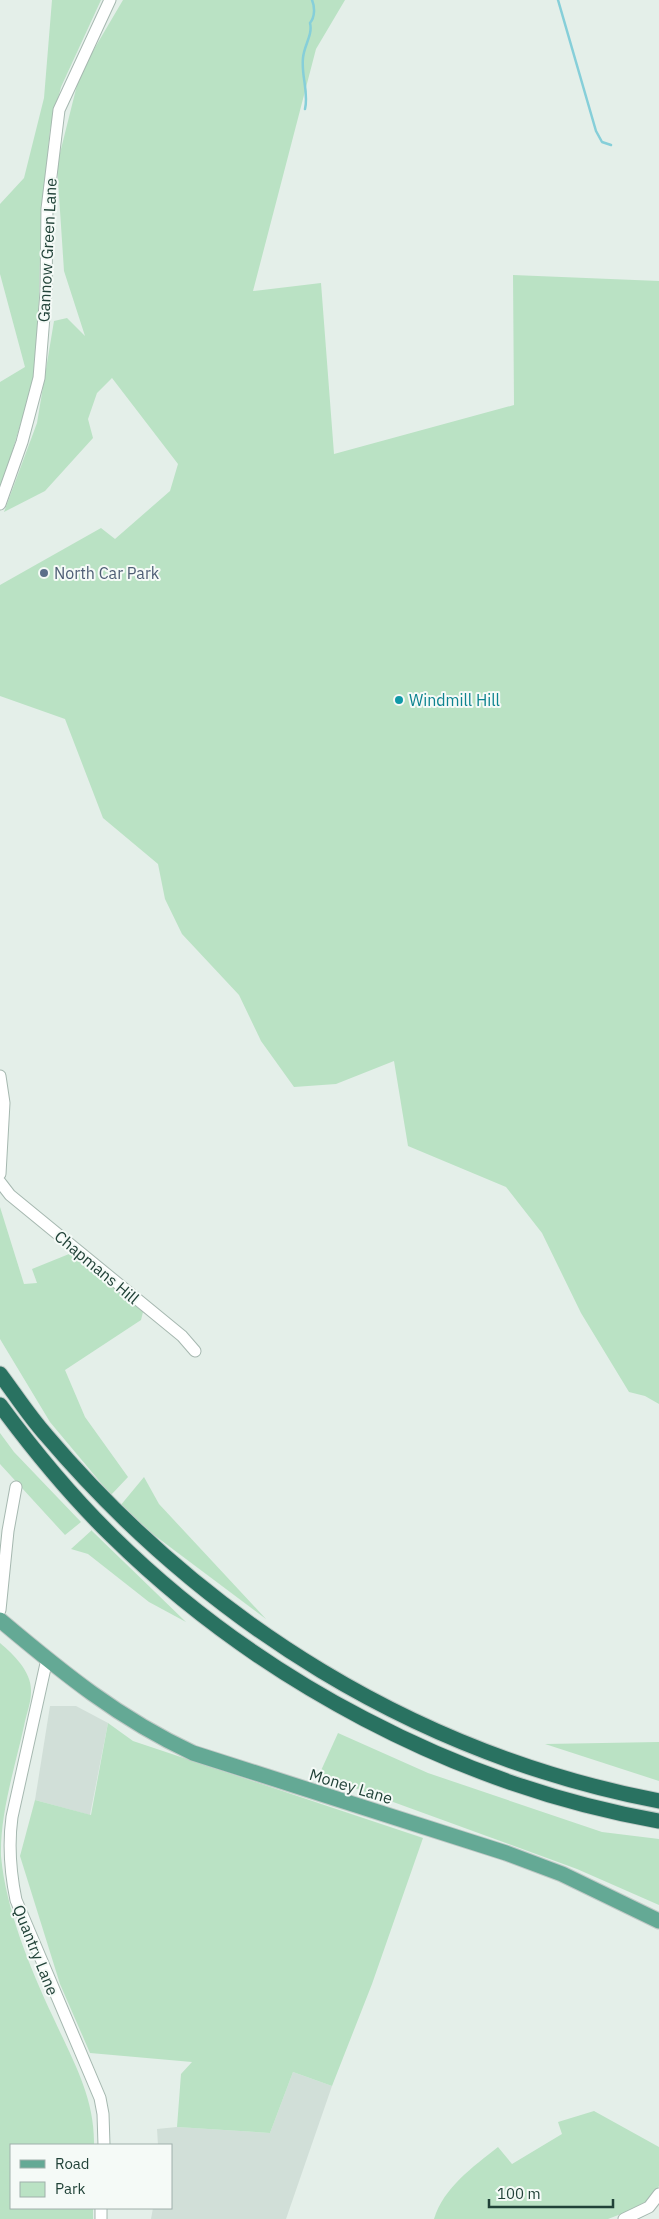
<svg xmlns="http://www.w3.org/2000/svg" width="659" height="2219" viewBox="0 0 659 2219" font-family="'IBM Plex Sans',sans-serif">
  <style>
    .built { fill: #d1dfd8 }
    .green { fill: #bae2c4 }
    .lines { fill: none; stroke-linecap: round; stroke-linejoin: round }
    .stream { stroke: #86cfd9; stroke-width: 2.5 }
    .minor-casing { stroke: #a6b8b0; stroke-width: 13 }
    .major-casing { stroke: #c1cac7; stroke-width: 17 }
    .highway-casing { stroke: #c1cac7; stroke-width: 17 }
    .minor { stroke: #fff; stroke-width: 11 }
    .major { stroke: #64a995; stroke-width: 15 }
    .highway { stroke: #297261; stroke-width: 15 }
    .service-dot { fill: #5c6f8a; stroke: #f5faf7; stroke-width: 2 }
    .culture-dot { fill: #0f9aa8; stroke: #f5faf7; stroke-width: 2 }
    .labels { text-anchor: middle; stroke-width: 4; stroke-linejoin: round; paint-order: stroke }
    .street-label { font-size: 16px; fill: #214238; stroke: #f5faf7 }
    .service-label { font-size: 16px; fill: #4e5e75; stroke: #f5faf7; text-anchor: start }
    .culture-label { font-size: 16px; fill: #0d838f; stroke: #f5faf7; text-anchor: start }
  </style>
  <rect width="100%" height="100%" fill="#e4efe9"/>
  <g class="built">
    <path d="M50 1706H76L108 1723 90 1815 35 1800Z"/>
    <path d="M293 2072 332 2086 286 2219H151L153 2208H171V2145H158L157 2129 177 2127 270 2133Z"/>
  </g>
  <g class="green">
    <path d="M52 0H101L61 87 50 130 41 220 37 369 0 492V382L25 367 0 274V204L24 178 44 98Z"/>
    <path d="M123 0H345L316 49 253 291 321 283 334 454 514 405 513 275 659 281V1404L645 1396 629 1392 581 1313 542 1233 506 1187 408 1146 394 1061 336 1084 294 1087 261 1041 239 995 182 934 165 899 158 864 103 818 65 719 0 696V585L101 528 115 539 170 491 178 464 112 378 97 393 88 419 93 438 45 491 4 512 37 423 54 321 67 318 85 336 64 271 57 165 80 73Z"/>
    <path d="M0 1207 24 1284 37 1283 32 1269 74 1252 143 1312 141 1320 65 1370 85 1417 128 1477 111 1495 50 1422 0 1339Z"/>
    <path d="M0 1433 14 1452 81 1522 65 1535 0 1464Z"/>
    <path d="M144 1477 159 1504 266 1619 146 1529 120 1506Z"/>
    <path d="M92 1530V1531L186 1622 149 1602 88 1554 71 1549Z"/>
    <path d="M0 1643C14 1655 32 1672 31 1692 31 1703 26 1715 24 1726 15 1767 0 1813 1 1856 6 1910 30 1968 53 2017 72 2059 95 2097 94 2145H11V2208H93V2219H0Z"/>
    <path d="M108 1723 133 1741 423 1838 372 1984 332 2086 293 2072 270 2133 177 2127 181 2074 192 2062 90 2053 60 1984 20 1856 35 1800 91 1815Z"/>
    <path d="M338 1733 428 1773 602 1832 659 1839V1905L577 1869 319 1775Z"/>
    <path d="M659 1742V1781L545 1744Z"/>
    <path d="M594 2111 659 2147V2186L647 2204 608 2219H434C444 2187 473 2167 498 2147L512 2164 562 2134 558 2122Z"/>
  </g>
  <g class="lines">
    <g class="stream">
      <path d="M558 0 596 131 602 142 611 145"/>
      <path d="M305 109C309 92 301 76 303 58 304 45 313 35 310 23 315 17 315 7 312 0"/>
    </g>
    <defs>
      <g id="minor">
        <path d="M0 504 22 442 39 378 46 292 47 209 59 110 110 0"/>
        <path d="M0 1076 4 1103 0 1174"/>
        <path d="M0 1182 10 1195 182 1336 195 1351"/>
        <path d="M0 1610 8 1531 16 1487"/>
        <path d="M47 1659 12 1817C8 1846 10 1871 16 1900L100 2098 103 2114 104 2145"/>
        <path d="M101 2219V2208"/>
        <path d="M624 2219 649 2207 659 2194"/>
      </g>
      <path id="major" d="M0 1620C63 1673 118 1718 193 1753L506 1853 562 1874 659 1921"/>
      <g id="highway">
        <path d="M0 1374C15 1394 29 1416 46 1435 206 1623 416 1754 659 1801"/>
        <path d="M0 1405C34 1451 71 1496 112 1536 257 1679 458 1786 659 1821"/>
      </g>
    </defs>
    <use href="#minor" class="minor-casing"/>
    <use href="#major" class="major-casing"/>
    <use href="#highway" class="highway-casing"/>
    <use href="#minor" class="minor"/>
    <use href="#major" class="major"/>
    <use href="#highway" class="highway"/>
  </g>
  <circle class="service-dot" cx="44" cy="573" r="5"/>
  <circle class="culture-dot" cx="399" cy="700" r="5"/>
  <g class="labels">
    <g class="street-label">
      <text transform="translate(47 250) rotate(-87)" y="6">Gannow Green Lane</text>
      <text transform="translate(97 1267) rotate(40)" y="6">Chapmans Hill</text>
      <text transform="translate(351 1786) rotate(17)" y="6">Money Lane</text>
      <text transform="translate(36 1950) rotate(68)" y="6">Quantry Lane</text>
    </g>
    <g class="service-label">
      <text x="54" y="579">North Car Park</text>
    </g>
    <g class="culture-label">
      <text x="409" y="706">Windmill Hill</text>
    </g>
  </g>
  <rect x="10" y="2144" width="162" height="65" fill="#f5faf7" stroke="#a0b0ab"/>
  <rect x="20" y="2160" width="25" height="8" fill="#64a995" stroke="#a0b0ab"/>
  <text x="55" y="2169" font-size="15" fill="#214238">Road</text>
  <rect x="20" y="2182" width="25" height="15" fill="#bae2c4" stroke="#a0b0ab"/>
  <text x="55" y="2194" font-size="15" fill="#214238">Park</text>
  <path d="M489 2199v8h124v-8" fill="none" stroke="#214238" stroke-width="2.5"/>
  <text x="497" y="2199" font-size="15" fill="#214238" stroke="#f5faf7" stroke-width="4" paint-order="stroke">100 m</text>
</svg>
